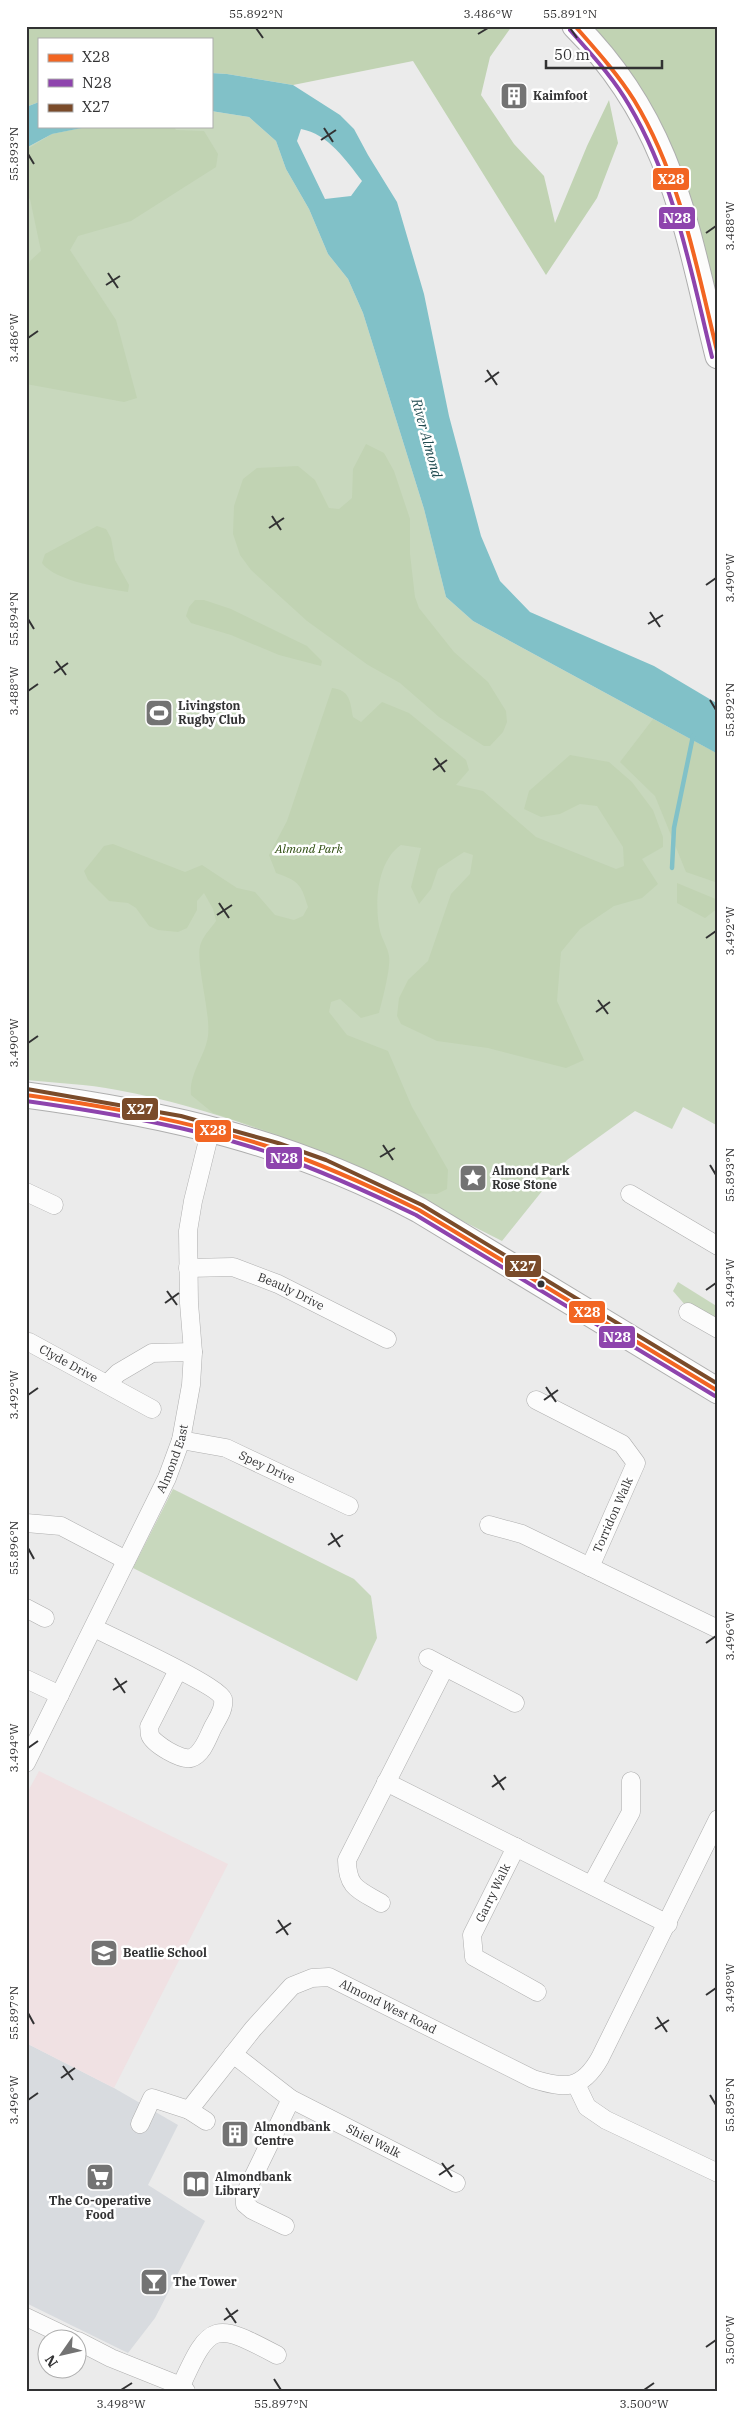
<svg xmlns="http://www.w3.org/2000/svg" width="744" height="2417" viewBox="0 0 744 2417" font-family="'IBM Plex Serif',serif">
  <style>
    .built { fill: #d8dbdf }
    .education { fill: #f0e1e3 }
    .green { fill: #c8d8bd }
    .forest { fill: #c1d3b3 }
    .water { fill: #81c1c8; fill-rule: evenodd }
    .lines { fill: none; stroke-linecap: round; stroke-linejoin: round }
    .stream { stroke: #81c1c8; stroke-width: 4.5 }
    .street-casing { stroke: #aeaeae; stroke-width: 19 }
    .secondary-casing { stroke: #aeaeae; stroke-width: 27 }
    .street { stroke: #fcfcfc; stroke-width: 18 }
    .secondary { stroke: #fcfcfc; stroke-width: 25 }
    .bus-1-casing { stroke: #fff; stroke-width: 8 }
    .bus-2-casing { stroke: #fff; stroke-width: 8 }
    .bus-3-casing { stroke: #fff; stroke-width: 8 }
    .bus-1 { stroke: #f26522; stroke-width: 4 }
    .bus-2 { stroke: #8e44ad; stroke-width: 4 }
    .bus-3 { stroke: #7a4b2a; stroke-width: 4 }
    .ticks { fill: none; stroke: #323233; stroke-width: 2 }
    .bus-dot { fill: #323233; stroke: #fff; stroke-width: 2 }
    .labels { text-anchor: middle; stroke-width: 5; stroke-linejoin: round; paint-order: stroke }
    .poi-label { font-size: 12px; font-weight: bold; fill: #323233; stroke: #fff; text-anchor: start }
    .park-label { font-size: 12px; font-style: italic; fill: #2b4a0c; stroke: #fff }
    .street-label { font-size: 12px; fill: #323233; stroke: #fff }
    .water-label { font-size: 14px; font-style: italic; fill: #224c51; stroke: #fff }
    .line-badge { stroke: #fff; stroke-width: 2 }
    .badge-label { font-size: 14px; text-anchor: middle; font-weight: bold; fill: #fff }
    .neatline { fill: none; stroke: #323233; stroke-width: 2 }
    .ticks-label { font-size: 12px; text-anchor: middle; fill: #323233 }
  </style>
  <rect width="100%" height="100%" fill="#ebebeb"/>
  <path class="built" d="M26 2043 114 2088 178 2125 148 2185 205 2221 155 2318 128 2353 26 2303Z"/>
  <path class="education" d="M39 1771 228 1864 114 2088 26 2043V1795Z"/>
  <g class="green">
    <path d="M211 111 249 117 276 141 286 169 309 209 328 254 348 279 363 313 424 509 446 597 473 621 718 754V1126L683 1107 672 1129 635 1111 567 1160 502 1241C376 1177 257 1116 117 1090 87 1084 56 1083 26 1080V148L52 134 92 126H211Z"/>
    <path d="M678 1282 718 1307V1324L686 1306 673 1291Z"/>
    <path d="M173 1489 354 1579 371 1596 377 1638 357 1681 133 1568Z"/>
  </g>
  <g class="forest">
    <path d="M26 26H512L490 57 481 95 514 144 544 176 555 223 587 146 609 100 618 143 597 198 546 275 413 61 293 85 227 74 211 73V39H39V102L26 107Z"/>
    <path d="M575 26H718V356L669 169Z"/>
    <path d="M92 126H174L176 130 204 131 218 154 216 167 131 221 78 236 70 250 116 320 137 398 124 402 26 384V276L30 261 41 251 30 199 26 196V150L52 134Z"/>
    <path d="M366 444 384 453 394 471 410 519V554L415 597 419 608 454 652 488 682 506 711 507 722 503 732 490 746H484L439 717 400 683 368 665 307 621 251 570 240 555 233 534 234 506 243 479 257 468 298 466 315 480 329 508 339 509 352 498 353 469Z"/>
    <path d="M97 526 106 529 111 538 115 560 129 585 128 592C105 588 56 582 42 563L45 554Z"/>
    <path d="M195 600H204L231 609 307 646 322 661 321 666 279 655 231 635 191 623 186 616 189 607Z"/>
    <path d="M332 688C350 690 350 701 353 717L361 722 382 702 409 713 466 760 469 770 456 785 483 791 536 837 616 869 624 866 623 847 597 806 580 804 560 814 541 817 524 809 529 791 570 755 609 762 632 782 653 810 663 837V847L642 859 658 884 642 898 614 906 580 929 561 952 557 1001 584 1060 566 1068 488 1048 437 1041 401 1024 397 1016 399 998 408 980 428 961 451 894 470 874 473 855 464 852 438 869 431 889 419 904 411 887 421 848 401 845C377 861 374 904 380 931 382 939 388 948 389 956 391 968 382 1001 379 1013L361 1018 340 999 331 1002 329 1012 347 1035 388 1051 412 1107 448 1170 447 1189 437 1194 409 1193 339 1160 273 1133 213 1113 191 1095C189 1073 205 1057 208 1036 211 1012 194 958 201 943 204 935 211 928 216 921L213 909 204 893 197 901V910L187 928 178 932 158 930 149 926 136 908 128 903 109 901 88 880 84 871 104 846 113 844 185 872 202 865 237 888 255 892 275 915 294 920 303 916 308 907C301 884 299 881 276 873L269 855 287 821Z"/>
    <path d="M653 719 718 754V883L686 872 655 796 620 762Z"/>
    <path d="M677 883 718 900V908L705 918 677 903Z"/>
  </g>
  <g class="water">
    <path d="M211 73 227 74 293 85 340 115 354 129 368 155 397 202 424 294 449 416 481 536 500 581 530 612 654 666 718 704V754L473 621 446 597 424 509 363 313 348 279 328 254 309 209 286 169 276 141 249 117 211 111ZM301 129C328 134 346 160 362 181L351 196 325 199 297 141Z"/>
    <path d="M39 102V126H92L52 134 26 148V107Z"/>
  </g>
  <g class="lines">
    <path class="stream" d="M672 868 674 828 693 736"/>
    <defs>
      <g id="street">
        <path d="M26 1192 54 1205"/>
        <path d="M630 1194 718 1246"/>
        <path id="s1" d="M188 1268 233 1267 278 1284 387 1339"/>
        <path d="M688 1312 718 1329"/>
        <path id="s2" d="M29 1342 152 1409"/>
        <path d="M108 1383 118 1373 152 1353 193 1352"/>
        <path d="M536 1400 622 1444 636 1463 590 1567"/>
        <path id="s3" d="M181 1440 226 1448 349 1506"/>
        <path d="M26 1523 61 1526 126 1560"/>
        <path d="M489 1525 522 1534 718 1629"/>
        <path d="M26 1608 45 1618"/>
        <path d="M94 1628C112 1637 219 1686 223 1699 225 1709 217 1719 213 1727 208 1737 203 1754 191 1758 182 1761 153 1744 150 1735 149 1732 150 1730 149 1727L178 1670"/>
        <path d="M428 1658 445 1667"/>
        <path d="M26 1679 60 1695"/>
        <path id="s4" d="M26 1763 167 1478 181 1440 191 1385 193 1352 189 1303 188 1231 193 1201 211 1128"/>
        <path d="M386 1782 668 1924"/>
        <path d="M516 1847 472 1935 474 1957 537 1992"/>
        <path d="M592 1884 631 1812V1781"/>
        <path d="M381 1903C359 1890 347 1888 347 1860L445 1667 515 1703"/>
        <path id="s5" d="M233 2054 291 2099 456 2183"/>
        <path d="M576 2084 587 2107 606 2120 718 2173"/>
        <path id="s6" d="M206 2121 189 2110 253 2029 292 1986 312 1978 329 1977 533 2079C565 2089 582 2090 600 2058L718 1819"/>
        <path d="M140 2124 152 2098 189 2110"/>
        <path d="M285 2226 252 2210 245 2204V2194L291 2099"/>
        <path d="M26 2317 74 2340"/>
        <path d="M78 2341 111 2358 181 2386 186 2391"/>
        <path d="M181 2386C210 2321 215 2322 277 2355"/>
      </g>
      <g id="secondary">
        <path d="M575 26C673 124 686 228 718 356"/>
        <path d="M26 1095C169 1114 291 1142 419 1210L718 1391"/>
      </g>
    </defs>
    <use href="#street" class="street-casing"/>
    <use href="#secondary" class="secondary-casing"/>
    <use href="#street" class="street"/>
    <use href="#secondary" class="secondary"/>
    <defs>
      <g id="bus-1">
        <path d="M575 26C596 50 617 73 634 100 681 177 697 269 718 355"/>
        <path d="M26 1095C111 1107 194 1122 276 1149 325 1165 372 1187 419 1210L718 1391"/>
      </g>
      <g id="bus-2">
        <path d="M570 30C591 54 613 77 629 105 675 182 691 272 712 357"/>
        <path d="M26 1101C110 1113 195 1127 276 1155 324 1172 370 1193 416 1215L715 1396"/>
      </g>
      <path id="bus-3" d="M27 1089 181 1116 278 1143 326 1160 422 1205 718 1384"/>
    </defs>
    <use href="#bus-1" class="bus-1-casing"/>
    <use href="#bus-2" class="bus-2-casing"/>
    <use href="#bus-3" class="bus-3-casing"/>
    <use href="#bus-1" class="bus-1"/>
    <use href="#bus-2" class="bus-2"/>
    <use href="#bus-3" class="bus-3"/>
  </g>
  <path class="ticks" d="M256 28 263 38M570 28 577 38M478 34 488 28M324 128 333 142M321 140 336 130M28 154 34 164M706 233 716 226M108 273 118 288M106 285 120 276M28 338 38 331M487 370 497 385M485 382 499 372M272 516 281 530M269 528 284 518M706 585 716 578M650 612 660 627M28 619 34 629M648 624 663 615M56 661 66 675M54 673 68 663M28 691 38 684M710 700 716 710M435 758 445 772M433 770 447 760M219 903 229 918M217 915 232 905M706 938 716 931M598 1000 608 1014M596 1012 610 1002M28 1043 38 1036M383 1145 393 1160M380 1157 395 1148M710 1165 716 1175M706 1290 716 1283M167 1291 177 1305M165 1303 179 1293M546 1387 556 1402M28 1395 38 1388M544 1400 558 1390M331 1533 340 1547M328 1545 343 1535M28 1548 34 1559M706 1643 716 1636M115 1678 125 1693M113 1690 127 1681M28 1748 38 1741M494 1775 504 1790M492 1787 506 1777M278 1920 288 1935M276 1933 291 1923M706 1995 716 1988M28 2013 34 2024M657 2017 667 2032M655 2029 669 2020M63 2066 73 2080M61 2078 75 2068M710 2095 716 2105M28 2100 38 2093M442 2163 452 2177M439 2175 454 2165M226 2308 236 2323M224 2320 238 2310M706 2347 716 2340M274 2379 281 2390M121 2390 132 2383M644 2390 654 2383"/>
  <defs>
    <symbol id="building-square" viewBox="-11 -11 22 22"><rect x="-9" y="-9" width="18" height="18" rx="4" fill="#737373" stroke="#fff"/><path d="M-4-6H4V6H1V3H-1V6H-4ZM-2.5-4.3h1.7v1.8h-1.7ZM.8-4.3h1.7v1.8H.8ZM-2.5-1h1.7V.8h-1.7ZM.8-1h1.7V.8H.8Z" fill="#fff"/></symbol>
    <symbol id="stadium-square" viewBox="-11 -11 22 22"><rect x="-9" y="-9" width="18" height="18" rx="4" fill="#737373" stroke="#fff"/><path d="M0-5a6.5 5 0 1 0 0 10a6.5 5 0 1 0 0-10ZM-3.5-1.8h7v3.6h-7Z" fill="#fff"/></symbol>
    <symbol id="sight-square" viewBox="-11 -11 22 22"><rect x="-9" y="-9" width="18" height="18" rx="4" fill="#737373" stroke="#fff"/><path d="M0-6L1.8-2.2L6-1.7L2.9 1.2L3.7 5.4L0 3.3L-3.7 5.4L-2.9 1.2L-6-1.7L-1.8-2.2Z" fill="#fff"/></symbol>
    <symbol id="school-square" viewBox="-11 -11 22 22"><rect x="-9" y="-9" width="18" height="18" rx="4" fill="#737373" stroke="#fff"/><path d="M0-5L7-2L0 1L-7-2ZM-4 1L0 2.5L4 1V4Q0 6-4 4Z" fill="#fff"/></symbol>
    <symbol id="supermarket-square" viewBox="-11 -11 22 22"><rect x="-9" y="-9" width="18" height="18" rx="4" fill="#737373" stroke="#fff"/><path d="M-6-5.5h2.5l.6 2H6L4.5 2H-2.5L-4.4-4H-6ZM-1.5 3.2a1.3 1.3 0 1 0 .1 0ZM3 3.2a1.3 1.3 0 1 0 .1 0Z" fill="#fff"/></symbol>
    <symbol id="library-square" viewBox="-11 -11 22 22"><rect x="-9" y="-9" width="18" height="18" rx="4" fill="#737373" stroke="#fff"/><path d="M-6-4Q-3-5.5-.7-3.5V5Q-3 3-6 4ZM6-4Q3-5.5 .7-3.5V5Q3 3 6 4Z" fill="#fff"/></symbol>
    <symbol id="bar-square" viewBox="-11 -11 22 22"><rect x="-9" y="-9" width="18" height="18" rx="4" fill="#737373" stroke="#fff"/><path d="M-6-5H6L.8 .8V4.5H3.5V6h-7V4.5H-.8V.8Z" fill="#fff"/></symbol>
  </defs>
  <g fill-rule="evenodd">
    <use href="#building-square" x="498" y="80" width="32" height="32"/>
    <use href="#stadium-square" x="143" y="697" width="32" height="32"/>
    <use href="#sight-square" x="457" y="1162" width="32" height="32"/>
    <use href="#school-square" x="88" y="1937" width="32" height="32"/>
    <use href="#building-square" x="219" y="2118" width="32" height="32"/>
    <use href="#supermarket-square" x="84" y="2161" width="32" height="32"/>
    <use href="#library-square" x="180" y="2168" width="32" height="32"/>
    <use href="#bar-square" x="138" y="2266" width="32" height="32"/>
  </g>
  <circle class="bus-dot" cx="541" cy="1284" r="4.5"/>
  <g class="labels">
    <g class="poi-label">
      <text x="533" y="100">Kaimfoot</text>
      <text x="178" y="710">Livingston<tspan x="178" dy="14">Rugby Club</tspan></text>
      <text x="492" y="1175">Almond Park<tspan x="492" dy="14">Rose Stone</tspan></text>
      <text x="123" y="1957">Beatlie School</text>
      <text x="254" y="2131">Almondbank<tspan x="254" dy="14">Centre</tspan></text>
      <text x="215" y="2181">Almondbank<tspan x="215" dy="14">Library</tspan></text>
      <text x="100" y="2205" text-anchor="middle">The Co-operative<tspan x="100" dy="14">Food</tspan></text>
      <text x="173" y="2286">The Tower</text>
    </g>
    <g class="park-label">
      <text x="309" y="853">Almond Park</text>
    </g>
    <g class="street-label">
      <text dy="4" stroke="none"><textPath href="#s1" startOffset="108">Beauly Drive</textPath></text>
      <text dy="4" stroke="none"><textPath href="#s2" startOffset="45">Clyde Drive</textPath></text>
      <text dy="4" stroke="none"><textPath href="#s4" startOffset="338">Almond East</textPath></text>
      <text dy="4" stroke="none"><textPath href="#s3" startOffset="91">Spey Drive</textPath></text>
      <text transform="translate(613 1515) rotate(-66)" y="4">Torridon Walk</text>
      <text transform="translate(493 1893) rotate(-64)" y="4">Garry Walk</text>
      <text dy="4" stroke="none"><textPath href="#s6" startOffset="286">Almond West Road</textPath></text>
      <text dy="4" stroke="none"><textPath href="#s5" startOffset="166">Shiel Walk</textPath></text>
    </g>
    <g class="water-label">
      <text transform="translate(427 438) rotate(75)" y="5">River Almond</text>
    </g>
  </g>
  <g class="line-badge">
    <rect x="652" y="167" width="38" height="24" rx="5" fill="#f26522"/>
    <rect x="658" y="206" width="38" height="24" rx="5" fill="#8e44ad"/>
    <rect x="121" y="1097" width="38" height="24" rx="5" fill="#7a4b2a"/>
    <rect x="194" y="1119" width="38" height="24" rx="5" fill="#f26522"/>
    <rect x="265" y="1146" width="38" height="24" rx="5" fill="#8e44ad"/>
    <rect x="504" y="1254" width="38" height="24" rx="5" fill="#7a4b2a"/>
    <rect x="568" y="1300" width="38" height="24" rx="5" fill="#f26522"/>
    <rect x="598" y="1325" width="38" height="24" rx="5" fill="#8e44ad"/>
  </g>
  <g class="badge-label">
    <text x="671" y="184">X28</text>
    <text x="677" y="223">N28</text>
    <text x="140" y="1114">X27</text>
    <text x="213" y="1135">X28</text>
    <text x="284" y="1163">N28</text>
    <text x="523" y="1271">X27</text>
    <text x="587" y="1317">X28</text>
    <text x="617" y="1342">N28</text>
  </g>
  <rect width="744" height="2417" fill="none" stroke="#ffffff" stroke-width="55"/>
  <rect x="38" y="38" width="175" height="90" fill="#ffffff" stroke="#adadad"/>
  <rect x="48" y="54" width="25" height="8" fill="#f26522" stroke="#adadad"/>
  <text x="82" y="62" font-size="15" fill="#323233">X28</text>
  <rect x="48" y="79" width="25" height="8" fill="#8e44ad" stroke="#adadad"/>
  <text x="82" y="88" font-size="15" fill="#323233">N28</text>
  <rect x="48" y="104" width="25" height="8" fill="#7a4b2a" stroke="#adadad"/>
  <text x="82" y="112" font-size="15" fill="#323233">X27</text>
  <g transform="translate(62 2354) rotate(236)"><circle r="24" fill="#ffffff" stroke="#adadad"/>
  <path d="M0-4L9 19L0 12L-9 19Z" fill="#737373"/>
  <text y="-8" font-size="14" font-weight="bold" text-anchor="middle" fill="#323233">N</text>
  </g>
  <path d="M546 60v8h116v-8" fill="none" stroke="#323233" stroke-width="2.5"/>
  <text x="554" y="60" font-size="15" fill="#323233" stroke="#ffffff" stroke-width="4" paint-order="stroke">50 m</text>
  <rect x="28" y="28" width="688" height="2362" class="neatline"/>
  <g class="ticks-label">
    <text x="256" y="18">55.892°N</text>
    <text x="488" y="18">3.486°W</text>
    <text x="570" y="18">55.891°N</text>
    <text transform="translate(14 154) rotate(-90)" y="4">55.893°N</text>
    <text transform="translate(730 226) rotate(-90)" y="4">3.488°W</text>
    <text transform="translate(14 338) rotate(-90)" y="4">3.486°W</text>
    <text transform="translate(730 578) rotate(-90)" y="4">3.490°W</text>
    <text transform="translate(14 619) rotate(-90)" y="4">55.894°N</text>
    <text transform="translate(14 691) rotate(-90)" y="4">3.488°W</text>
    <text transform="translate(730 710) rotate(-90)" y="4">55.892°N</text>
    <text transform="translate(730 931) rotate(-90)" y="4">3.492°W</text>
    <text transform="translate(14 1043) rotate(-90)" y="4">3.490°W</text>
    <text transform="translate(730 1175) rotate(-90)" y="4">55.893°N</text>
    <text transform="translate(730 1283) rotate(-90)" y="4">3.494°W</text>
    <text transform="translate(14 1395) rotate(-90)" y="4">3.492°W</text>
    <text transform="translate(14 1548) rotate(-90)" y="4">55.896°N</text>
    <text transform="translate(730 1636) rotate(-90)" y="4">3.496°W</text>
    <text transform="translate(14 1748) rotate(-90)" y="4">3.494°W</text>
    <text transform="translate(730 1988) rotate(-90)" y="4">3.498°W</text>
    <text transform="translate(14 2013) rotate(-90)" y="4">55.897°N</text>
    <text transform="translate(14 2100) rotate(-90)" y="4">3.496°W</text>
    <text transform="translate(730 2105) rotate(-90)" y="4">55.895°N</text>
    <text transform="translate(730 2340) rotate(-90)" y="4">3.500°W</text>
    <text x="121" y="2408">3.498°W</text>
    <text x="281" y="2408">55.897°N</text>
    <text x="644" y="2408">3.500°W</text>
  </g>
</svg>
